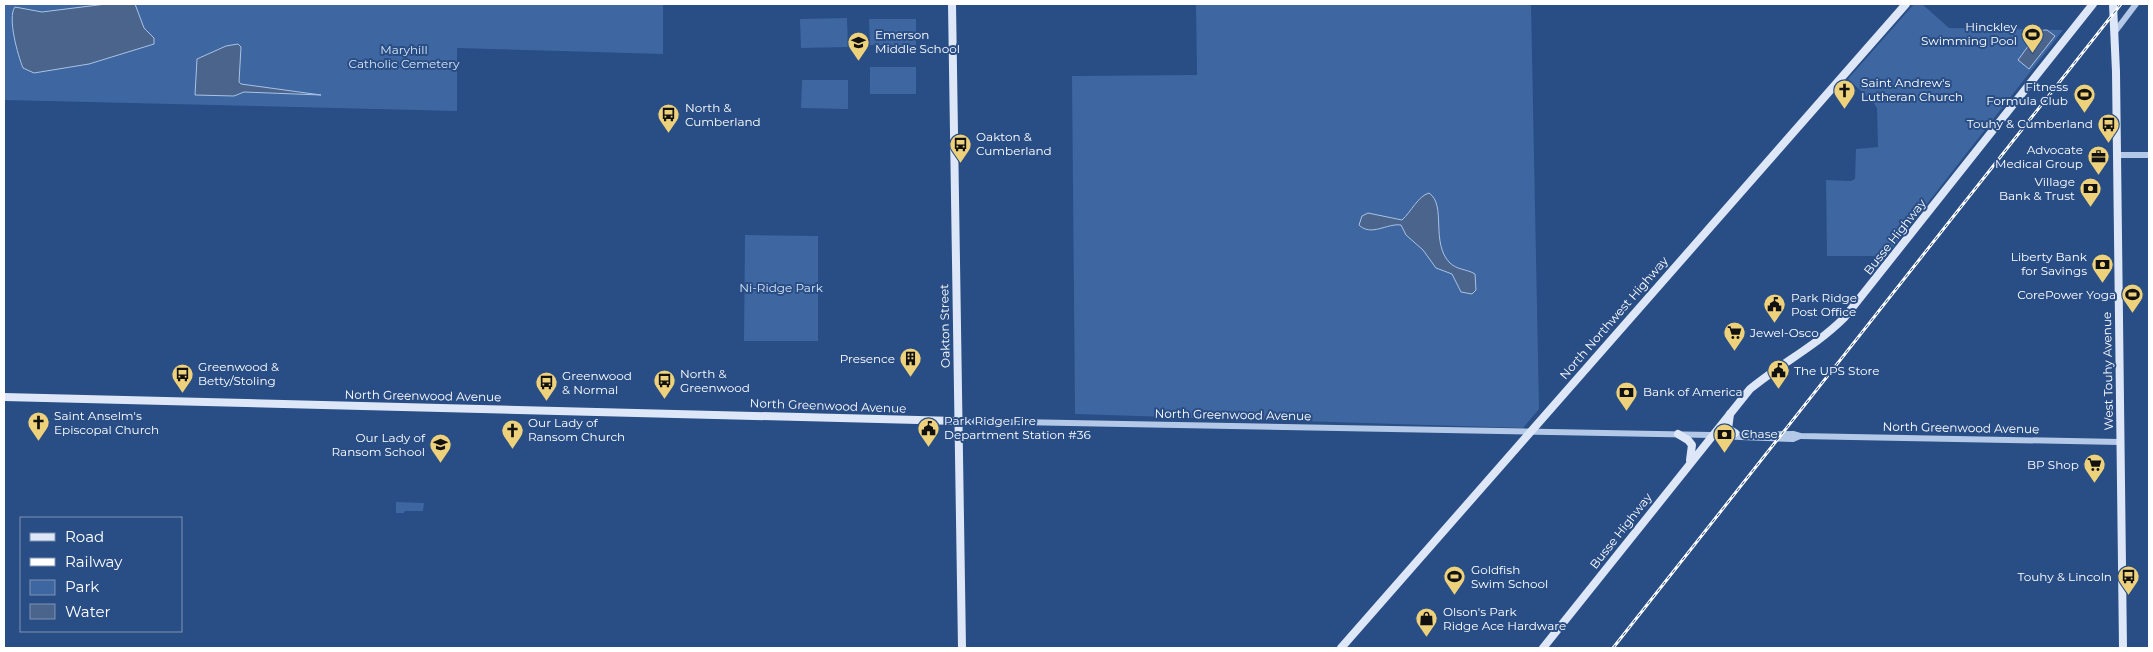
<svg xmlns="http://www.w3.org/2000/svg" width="2153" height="652" viewBox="0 0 2153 652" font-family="Montserrat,sans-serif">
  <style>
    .green { fill: #3e66a1 }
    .water { fill: #4b648c; stroke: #a9c3e7 }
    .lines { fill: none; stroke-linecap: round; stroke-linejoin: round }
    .tertiary { stroke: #b4c9e7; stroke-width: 6 }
    .secondary { stroke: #dde7f7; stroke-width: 8 }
    .rail-casing { stroke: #fff; stroke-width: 3 }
    .rail { stroke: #294d85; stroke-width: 1; stroke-dasharray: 4; stroke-linecap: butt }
    .labels { text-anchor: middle; stroke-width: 4; stroke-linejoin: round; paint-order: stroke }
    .poi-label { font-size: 12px; fill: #fff; stroke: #294d85; text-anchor: start }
    .park-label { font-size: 12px; fill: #d7e4f6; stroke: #294d85 }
    .street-label { font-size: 12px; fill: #fff; stroke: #294d85 }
  </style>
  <rect width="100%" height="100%" fill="#294d85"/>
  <g class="green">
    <path d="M4 4H663V54L457 48V111L4 100Z"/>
    <path d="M1196 4H1531L1539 409 1523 428 1075 414 1072 76 1197 75Z"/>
    <path d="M1914 4H1922L1949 28 2063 30 1884 259 1880 256H1827L1826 180 1851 181 1855 179 1856 149 1878 147 1877 108 1873 102 1848 79Z"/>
    <path d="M847 18 848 47 801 48 800 19Z"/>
    <path d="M869 19H916V45H870Z"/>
    <rect x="870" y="67" width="46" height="27"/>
    <path d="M802 80H848V109L801 108Z"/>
    <path d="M745 235 818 236V341H744Z"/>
    <path d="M396 502 424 503 423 511H405L404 513H396Z"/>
  </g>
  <g class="water">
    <path d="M106 4H135L144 28 154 38V44L89 64 34 73 23 68C18 56 7 17 15 7L42 12Z"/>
    <path d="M2047 30 2055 36 2029 69 2018 60 2029 45 2028 31Z"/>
    <path d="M238 44 241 47 239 82 241 84 321 95 244 92 234 96 195 95 197 59 226 46Z"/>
    <path d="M1429 193C1447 205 1430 243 1450 263 1457 270 1467 269 1475 274L1476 290 1472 294 1461 292 1452 274 1436 268 1423 250 1406 235 1401 225C1387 223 1371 237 1359 225L1362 216 1368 213 1402 220C1411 212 1418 196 1429 193Z"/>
  </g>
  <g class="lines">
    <g class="tertiary">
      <path d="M2114 33 2136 4"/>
      <path d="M2117 155H2149"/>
      <path d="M957 421 1711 435 1793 434 1800 436 2120 442"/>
      <path d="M1715 436 1793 439 1800 436"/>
    </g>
    <g class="secondary">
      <path d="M952 4 962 648"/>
      <path d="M2113 4 2116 72 2123 648"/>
      <path d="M4 397 957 421"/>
      <path d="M1730 414 1728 429 1735 433"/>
      <path d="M1678 434 1688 440 1692 445 1690 460"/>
      <path d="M1341 648 1906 4"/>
      <path d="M1543 648 1750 389C1780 364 1816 346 1844 318L2093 4"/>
    </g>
    <defs>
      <path id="rail" d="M1613 648 2121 4"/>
    </defs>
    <use href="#rail" class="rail-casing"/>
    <use href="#rail" class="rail"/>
  </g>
  <defs>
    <symbol id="stadium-pin" viewBox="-11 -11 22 30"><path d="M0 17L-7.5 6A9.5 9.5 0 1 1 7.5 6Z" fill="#eed27b" stroke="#294d85"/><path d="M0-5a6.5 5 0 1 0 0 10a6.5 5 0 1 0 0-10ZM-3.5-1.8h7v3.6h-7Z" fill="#111"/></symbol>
    <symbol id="school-pin" viewBox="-11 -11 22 30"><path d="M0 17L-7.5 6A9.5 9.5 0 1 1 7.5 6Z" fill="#eed27b" stroke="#294d85"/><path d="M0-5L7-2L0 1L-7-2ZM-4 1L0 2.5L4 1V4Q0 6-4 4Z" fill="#111"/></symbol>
    <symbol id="church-pin" viewBox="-11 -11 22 30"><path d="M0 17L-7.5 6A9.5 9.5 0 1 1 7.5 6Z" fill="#eed27b" stroke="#294d85"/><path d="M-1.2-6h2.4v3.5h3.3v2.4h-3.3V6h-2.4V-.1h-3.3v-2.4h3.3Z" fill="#111"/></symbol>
    <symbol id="bus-pin" viewBox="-11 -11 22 30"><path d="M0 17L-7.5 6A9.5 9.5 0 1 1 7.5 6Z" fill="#eed27b" stroke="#294d85"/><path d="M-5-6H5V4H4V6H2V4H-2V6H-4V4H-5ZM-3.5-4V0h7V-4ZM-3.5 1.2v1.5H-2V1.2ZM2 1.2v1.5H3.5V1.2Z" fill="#111"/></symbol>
    <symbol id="office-pin" viewBox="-11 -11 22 30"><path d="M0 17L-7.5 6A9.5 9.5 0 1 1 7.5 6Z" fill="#eed27b" stroke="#294d85"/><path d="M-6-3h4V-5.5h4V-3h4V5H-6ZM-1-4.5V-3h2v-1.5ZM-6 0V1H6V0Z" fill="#111"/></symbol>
    <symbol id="bank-pin" viewBox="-11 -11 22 30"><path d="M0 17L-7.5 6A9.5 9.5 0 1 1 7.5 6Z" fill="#eed27b" stroke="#294d85"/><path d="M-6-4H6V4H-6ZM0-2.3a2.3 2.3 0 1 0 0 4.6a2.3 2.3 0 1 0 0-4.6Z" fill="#111"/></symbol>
    <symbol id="civic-pin" viewBox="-11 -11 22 30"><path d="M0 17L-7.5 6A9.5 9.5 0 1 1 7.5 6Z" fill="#eed27b" stroke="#294d85"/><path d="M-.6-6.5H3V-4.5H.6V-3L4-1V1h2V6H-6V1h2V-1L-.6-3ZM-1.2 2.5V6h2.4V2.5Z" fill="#111"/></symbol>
    <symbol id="supermarket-pin" viewBox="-11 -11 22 30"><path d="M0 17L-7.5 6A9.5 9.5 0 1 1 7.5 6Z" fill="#eed27b" stroke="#294d85"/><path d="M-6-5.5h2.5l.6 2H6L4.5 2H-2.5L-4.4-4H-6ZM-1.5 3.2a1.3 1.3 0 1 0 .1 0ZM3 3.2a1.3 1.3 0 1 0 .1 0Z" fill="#111"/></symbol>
    <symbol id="building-pin" viewBox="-11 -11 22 30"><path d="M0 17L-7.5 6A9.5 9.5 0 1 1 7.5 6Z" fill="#eed27b" stroke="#294d85"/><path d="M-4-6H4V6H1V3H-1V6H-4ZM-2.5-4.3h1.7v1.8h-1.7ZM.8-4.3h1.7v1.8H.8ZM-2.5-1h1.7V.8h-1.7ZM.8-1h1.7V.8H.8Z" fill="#111"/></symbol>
    <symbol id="shop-pin" viewBox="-11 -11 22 30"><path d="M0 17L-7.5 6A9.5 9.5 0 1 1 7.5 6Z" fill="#eed27b" stroke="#294d85"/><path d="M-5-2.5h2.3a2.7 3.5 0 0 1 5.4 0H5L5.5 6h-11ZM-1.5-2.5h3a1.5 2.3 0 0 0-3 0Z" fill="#111"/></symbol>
  </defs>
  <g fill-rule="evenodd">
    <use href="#stadium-pin" x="2020" y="22" width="25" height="34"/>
    <use href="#school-pin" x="846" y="30" width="25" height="34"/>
    <use href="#church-pin" x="1832" y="78" width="25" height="34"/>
    <use href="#stadium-pin" x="2072" y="82" width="25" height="34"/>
    <use href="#bus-pin" x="656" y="102" width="25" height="34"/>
    <use href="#bus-pin" x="2096" y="112" width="25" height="34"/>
    <use href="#bus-pin" x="948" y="132" width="25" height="34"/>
    <use href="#office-pin" x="2086" y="144" width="25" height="34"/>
    <use href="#bank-pin" x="2078" y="176" width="25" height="34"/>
    <use href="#bank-pin" x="2090" y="252" width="25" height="34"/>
    <use href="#stadium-pin" x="2120" y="282" width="25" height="34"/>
    <use href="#civic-pin" x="1762" y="292" width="25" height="34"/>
    <use href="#supermarket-pin" x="1722" y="320" width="25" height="34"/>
    <use href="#building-pin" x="898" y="346" width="25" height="34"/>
    <use href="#civic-pin" x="1766" y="358" width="25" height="34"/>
    <use href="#bus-pin" x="170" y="362" width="25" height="34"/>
    <use href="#bus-pin" x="652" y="368" width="25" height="34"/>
    <use href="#bus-pin" x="534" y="370" width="25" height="34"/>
    <use href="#bank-pin" x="1614" y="380" width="25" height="34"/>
    <use href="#church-pin" x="26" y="410" width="25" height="34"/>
    <use href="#civic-pin" x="916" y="416" width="25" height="34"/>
    <use href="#church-pin" x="500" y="418" width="25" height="34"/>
    <use href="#bank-pin" x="1712" y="422" width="25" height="34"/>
    <use href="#school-pin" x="428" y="432" width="25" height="34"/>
    <use href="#supermarket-pin" x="2082" y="452" width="25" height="34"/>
    <use href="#stadium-pin" x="1442" y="564" width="25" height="34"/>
    <use href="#bus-pin" x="2116" y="564" width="25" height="34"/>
    <use href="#shop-pin" x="1414" y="606" width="25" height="34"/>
  </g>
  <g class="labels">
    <g class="poi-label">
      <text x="2017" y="31" text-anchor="end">Hinckley<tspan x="2017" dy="14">Swimming Pool</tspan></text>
      <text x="875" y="39">Emerson<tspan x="875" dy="14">Middle School</tspan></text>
      <text x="1861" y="87">Saint Andrew's<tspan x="1861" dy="14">Lutheran Church</tspan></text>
      <text x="2068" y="91" text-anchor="end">Fitness<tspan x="2068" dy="14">Formula Club</tspan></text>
      <text x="685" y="112">North &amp;<tspan x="685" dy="14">Cumberland</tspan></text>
      <text x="2093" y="128" text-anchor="end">Touhy &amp; Cumberland</text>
      <text x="976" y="141">Oakton &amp;<tspan x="976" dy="14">Cumberland</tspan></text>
      <text x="2083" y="154" text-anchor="end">Advocate<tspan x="2083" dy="14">Medical Group</tspan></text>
      <text x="2075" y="186" text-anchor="end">Village<tspan x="2075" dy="14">Bank &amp; Trust</tspan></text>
      <text x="2087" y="261" text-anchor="end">Liberty Bank<tspan x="2087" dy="14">for Savings</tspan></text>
      <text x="2116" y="299" text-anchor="end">CorePower Yoga</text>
      <text x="1791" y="302">Park Ridge<tspan x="1791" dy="14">Post Office</tspan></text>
      <text x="1750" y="337">Jewel-Osco</text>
      <text x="895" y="363" text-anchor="end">Presence</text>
      <text x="198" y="371">Greenwood &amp;<tspan x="198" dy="14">Betty/Stoling</tspan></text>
      <text x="1794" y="375">The UPS Store</text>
      <text x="680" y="378">North &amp;<tspan x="680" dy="14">Greenwood</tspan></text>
      <text x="562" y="380">Greenwood<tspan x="562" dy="14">&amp; Normal</tspan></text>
      <text x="1643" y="396">Bank of America</text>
      <text x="54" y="420">Saint Anselm's<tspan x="54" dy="14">Episcopal Church</tspan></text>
      <text x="944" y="425">Park Ridge Fire<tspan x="944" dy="14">Department Station #36</tspan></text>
      <text x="528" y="427">Our Lady of<tspan x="528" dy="14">Ransom Church</tspan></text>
      <text x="1741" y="438">Chase</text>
      <text x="425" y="442" text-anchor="end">Our Lady of<tspan x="425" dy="14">Ransom School</tspan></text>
      <text x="2079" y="469" text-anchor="end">BP Shop</text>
      <text x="1471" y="574">Goldfish<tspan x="1471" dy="14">Swim School</tspan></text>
      <text x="2112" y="581" text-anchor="end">Touhy &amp; Lincoln</text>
      <text x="1443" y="616">Olson's Park<tspan x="1443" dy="14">Ridge Ace Hardware</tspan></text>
    </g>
    <g class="park-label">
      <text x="404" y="54">Maryhill<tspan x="404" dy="14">Catholic Cemetery</tspan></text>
      <text x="781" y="292">Ni-Ridge Park</text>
    </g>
    <g class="street-label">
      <text transform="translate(1895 237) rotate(-52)" y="4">Busse Highway</text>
      <text transform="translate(1614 318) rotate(-49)" y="4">North Northwest Highway</text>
      <text transform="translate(945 326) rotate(-91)" y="4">Oakton Street</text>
      <text transform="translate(2108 371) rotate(-91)" y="4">West Touhy Avenue</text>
      <text transform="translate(423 396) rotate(1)" y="4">North Greenwood Avenue</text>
      <text transform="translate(828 406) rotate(2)" y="4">North Greenwood Avenue</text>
      <text transform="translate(1233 415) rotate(1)" y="4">North Greenwood Avenue</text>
      <text transform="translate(1961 428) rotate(1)" y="4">North Greenwood Avenue</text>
      <text transform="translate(1621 531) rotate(-52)" y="4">Busse Highway</text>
    </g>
  </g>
  <rect width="2153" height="652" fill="none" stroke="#ffffff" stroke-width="10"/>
  <rect x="20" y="517" width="162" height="115" fill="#294d85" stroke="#7f94b6"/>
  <rect x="30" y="533" width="25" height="8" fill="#dde7f7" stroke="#7f94b6"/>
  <text x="65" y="542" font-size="15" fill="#ffffff">Road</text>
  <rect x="30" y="558" width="25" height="8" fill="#ffffff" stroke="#7f94b6"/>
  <text x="65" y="567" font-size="15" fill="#ffffff">Railway</text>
  <rect x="30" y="580" width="25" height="15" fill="#3e66a1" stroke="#7f94b6"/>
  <text x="65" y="592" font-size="15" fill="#ffffff">Park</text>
  <rect x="30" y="604" width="25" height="15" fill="#4b648c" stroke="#7f94b6"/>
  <text x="65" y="617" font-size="15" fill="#ffffff">Water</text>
</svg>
